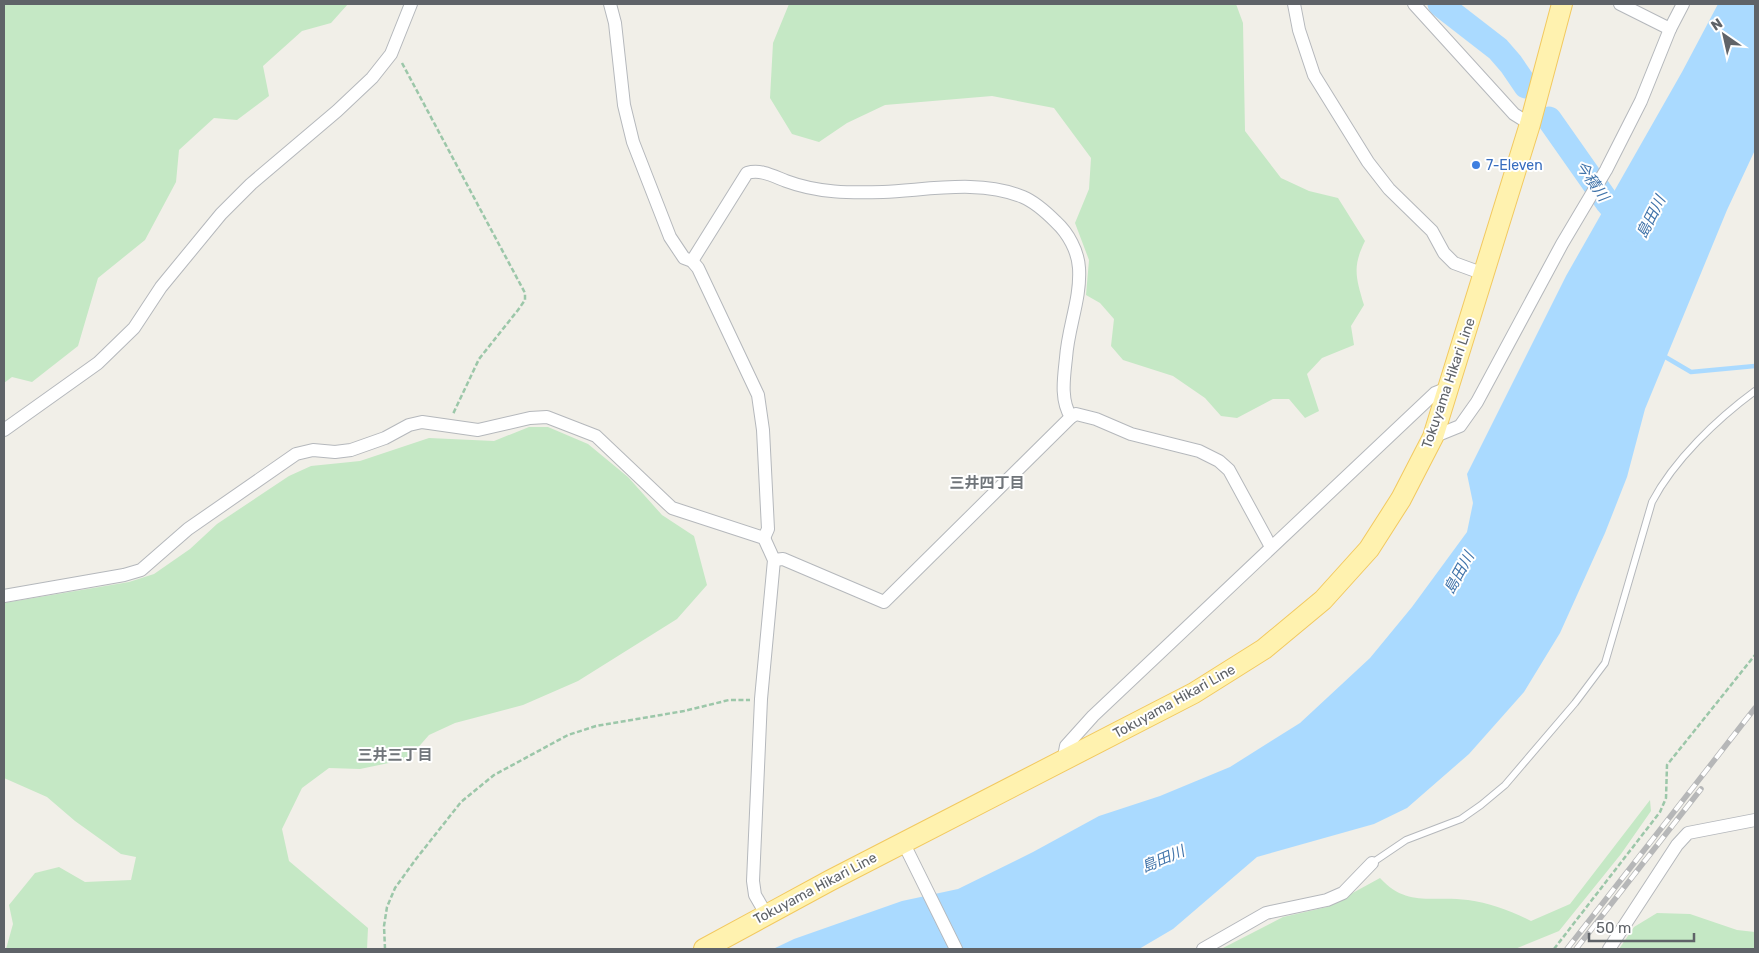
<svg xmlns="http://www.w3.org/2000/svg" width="1759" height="953" viewBox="0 0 1759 953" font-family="Rubik,'Noto Sans JP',sans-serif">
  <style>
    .green { fill: #c5e8c5 }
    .water { fill: #aadaff }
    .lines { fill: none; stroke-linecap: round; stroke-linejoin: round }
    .stream { stroke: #aadaff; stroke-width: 4.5 }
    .river { stroke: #aadaff; stroke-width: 25 }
    .lane-casing { stroke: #b5b8bc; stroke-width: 8 }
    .street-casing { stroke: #b5b8bc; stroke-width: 14 }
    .primary-casing { stroke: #f2c960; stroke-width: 22 }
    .path { stroke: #9cc7a9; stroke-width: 2.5; stroke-dasharray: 5 2.5; stroke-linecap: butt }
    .lane { stroke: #fff; stroke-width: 6 }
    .street { stroke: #fff; stroke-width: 12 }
    .primary { stroke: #fff2af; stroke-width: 20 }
    .rail-casing { stroke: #b6b7b8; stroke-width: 5.5 }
    .rail { stroke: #fff; stroke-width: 4; stroke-dasharray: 11; stroke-linecap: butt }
    .shop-dot { fill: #3f7fe0; stroke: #fff; stroke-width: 2 }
    .labels { text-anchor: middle; stroke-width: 4; stroke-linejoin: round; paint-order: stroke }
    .shop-label { font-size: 14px; fill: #366cbe; stroke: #fff; text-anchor: start }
    .street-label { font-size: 14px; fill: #5f6368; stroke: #fff }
    .water-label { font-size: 15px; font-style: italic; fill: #4174aa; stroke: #fff }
    .neighbourhood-label { font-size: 15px; font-weight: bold; fill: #70757a; stroke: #fff }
  </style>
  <rect width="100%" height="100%" fill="#f1efe8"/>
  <g class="green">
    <path d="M4 4H348L331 23 302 31 263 66 269 96 237 120 214 118 179 150 176 182 145 240 98 278 78 346 32 382 12 377 4 383Z"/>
    <path d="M789 4H1236L1243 23 1245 131 1281 178 1309 191 1338 198 1365 241C1352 267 1356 278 1364 305L1351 326 1354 345 1322 358 1307 374 1319 411 1305 418 1289 399H1273L1237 418 1221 416 1205 398 1173 376 1123 360 1111 346 1114 319 1100 303 1086 295 1089 260 1075 223 1089 189 1091 158 1054 108 992 96 885 105 847 123 819 142 792 134 770 98 773 43Z"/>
    <path d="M529 427H548L588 444 628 477 662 515 694 536 707 585 677 619 578 681 523 705 455 723 429 735 408 759 360 769 329 768 302 788 282 829 289 861 368 928 367 949H6L13 924 9 905 35 873 59 867 85 882 131 880 136 857 121 854 75 821 47 797 4 778V603L129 582 154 574 190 549 217 524 289 476 311 466 360 461 429 438 494 441Z"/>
    <path d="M1650 800 1651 811 1621 854 1559 931 1515 949H1221L1283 917 1327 907 1380 878C1407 908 1433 895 1468 900 1490 903 1511 911 1531 921L1570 904Z"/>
    <path d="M1657 913 1690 914 1737 930 1755 932V949H1619L1634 927Z"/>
  </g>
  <path class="water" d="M1718 4H1755V150L1727 210 1645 409 1627 477 1605 533 1560 633 1524 692 1469 754 1407 808 1374 824 1257 857 1173 929 1139 949H773L794 939 902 901 958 889 1033 852 1099 816 1160 796 1230 767 1300 723 1370 658 1412 607 1467 532 1473 503 1467 474 1566 276 1682 72Z"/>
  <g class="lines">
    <path class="stream" d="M1662 355 1691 372 1755 366"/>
    <g class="river">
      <path d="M1440 4 1498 49 1511 64 1526 86"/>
      <path d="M1549 119 1608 203 1630 229"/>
    </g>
    <defs>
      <path id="lane" d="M1372 863 1406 840 1461 819 1481 805 1505 785 1575 703 1605 663 1652 502C1674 460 1717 419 1755 391"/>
      <g id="street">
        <path d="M610 4 615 23 624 105 633 142 670 237 684 258 692 261 698 268 758 395 763 430 768 529 764 538"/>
        <path d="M1294 4 1299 30 1314 75 1368 162 1389 189 1432 231 1444 253 1454 263 1484 274"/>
        <path d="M1414 4 1514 114 1530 124"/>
        <path d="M1620 4 1670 29"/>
        <path d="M692 261 747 173C761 169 773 176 786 181 818 193 850 193 883 192 928 190 980 179 1023 197 1035 202 1046 212 1056 222 1068 233 1078 251 1079 268 1081 299 1068 327 1066 358 1064 377 1060 400 1071 417"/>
        <path d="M4 430 98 363 134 328 161 287 221 214 251 184 337 111 372 78 391 54 411 4"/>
        <path d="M1433 437 1460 426 1477 402 1562 244 1606 170 1641 101 1670 29 1683 4"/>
        <path d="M774 560 783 559 884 602 1071 417 1076 414 1096 419 1131 434 1199 451 1219 461 1229 470 1271 547"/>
        <path d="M4 596 124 575 141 570 188 529 296 454 313 450 335 452 351 450 385 438 409 425 422 422 478 430 530 418 547 417 596 436 672 508 764 538 774 560 761 699 753 881 755 895 766 914"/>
        <path d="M1063 762 1066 746 1093 716 1435 393 1450 387"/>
        <path d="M903 842 956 949"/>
        <path d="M1203 949 1266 913 1327 900 1343 893 1372 863"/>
        <path d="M1609 949 1677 845 1688 833 1755 820"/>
      </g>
      <path id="primary" d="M704 949 831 880 1194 693 1264 649 1323 600 1369 549 1401 499 1433 437 1530 124 1562 4"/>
    </defs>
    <use href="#lane" class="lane-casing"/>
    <use href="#street" class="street-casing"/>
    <use href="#primary" class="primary-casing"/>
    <g class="path">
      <path d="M402 63 525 293V300L518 310 479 359 453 414"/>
      <path d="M385 949 384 926 387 907 395 888 416 859 461 802 494 775 568 735 596 726 684 711 729 700H750"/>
      <path d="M1554 949 1660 812 1666 798 1667 765 1755 655"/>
    </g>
    <use href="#lane" class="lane"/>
    <use href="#street" class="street"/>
    <use href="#primary" class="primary"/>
    <defs>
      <g id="rail">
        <path d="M1567 949 1755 708"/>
        <path d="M1576 949 1701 789"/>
      </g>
    </defs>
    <use href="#rail" class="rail-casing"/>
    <use href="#rail" class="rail"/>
  </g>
  <circle class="shop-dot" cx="1476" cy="165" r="5"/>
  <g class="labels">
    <g class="shop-label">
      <text x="1486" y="170">7-Eleven</text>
    </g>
    <g class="street-label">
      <text transform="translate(1448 383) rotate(-71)" y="5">Tokuyama Hikari Line</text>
      <text transform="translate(1174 701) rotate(-29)" y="5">Tokuyama Hikari Line</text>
      <text transform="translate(815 888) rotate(-28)" y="5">Tokuyama Hikari Line</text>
    </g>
    <g class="water-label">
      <text transform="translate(1592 181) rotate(55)" y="5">今積川</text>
      <text transform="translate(1651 217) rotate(-63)" y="5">島田川</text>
      <text transform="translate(1459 573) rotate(-61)" y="5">島田川</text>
      <text transform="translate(1163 859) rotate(-23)" y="5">島田川</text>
    </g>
    <g class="neighbourhood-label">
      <text x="987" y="488">三井四丁目</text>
      <text x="395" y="760">三井三丁目</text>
    </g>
  </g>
  <rect width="1759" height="953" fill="none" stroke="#5f6368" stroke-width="10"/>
  <g transform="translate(1724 35) rotate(326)" stroke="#ffffff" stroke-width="4" paint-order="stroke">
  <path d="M0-4L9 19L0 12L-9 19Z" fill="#5f6368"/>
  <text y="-8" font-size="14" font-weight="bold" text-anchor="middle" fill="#5f6368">N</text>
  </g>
  <path d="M1589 933v8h105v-8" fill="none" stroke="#5f6368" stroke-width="2.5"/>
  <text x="1596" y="933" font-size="15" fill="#5f6368" stroke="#ffffff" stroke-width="4" paint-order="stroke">50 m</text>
</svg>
